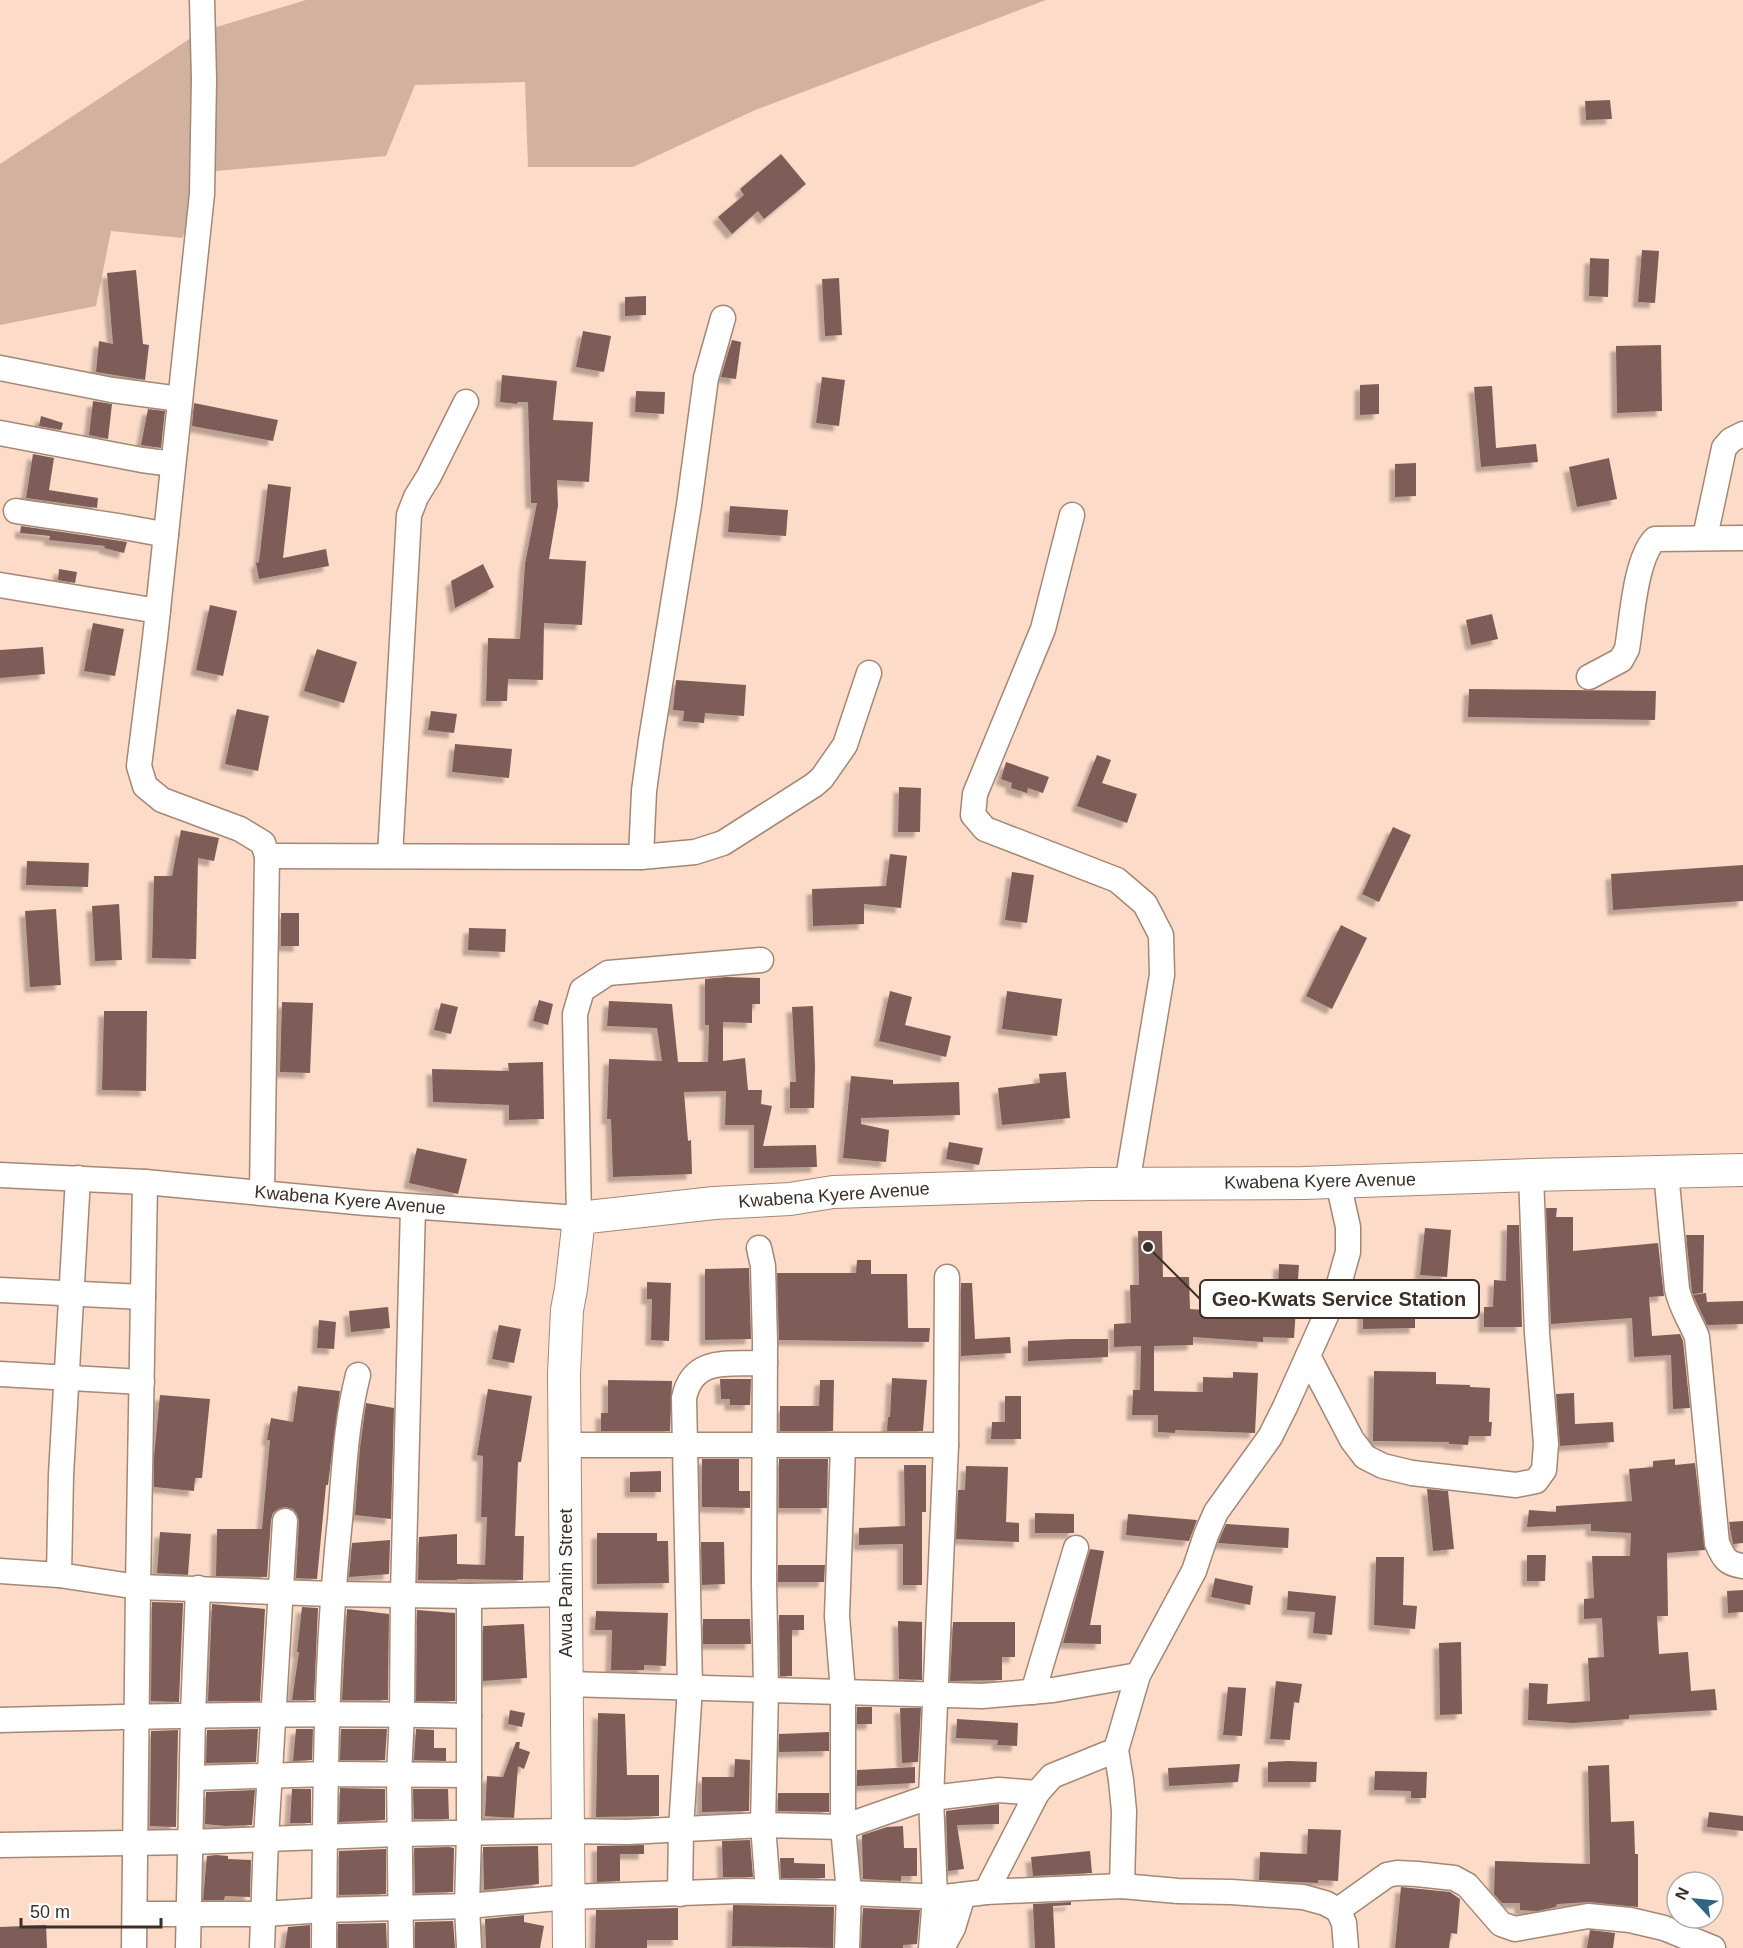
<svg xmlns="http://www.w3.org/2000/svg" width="1743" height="1948" viewBox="0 0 1743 1948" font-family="Arial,sans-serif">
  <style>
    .green { fill: #d2b19f }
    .building { fill: #7e5d59; filter: url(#shadow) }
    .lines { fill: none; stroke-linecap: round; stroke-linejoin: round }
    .minor-casing { stroke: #a58775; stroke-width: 27 }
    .major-casing { stroke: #a58775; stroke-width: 34 }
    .minor { stroke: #fff; stroke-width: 24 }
    .major { stroke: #fff; stroke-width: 32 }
    .labels { text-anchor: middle; stroke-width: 6; stroke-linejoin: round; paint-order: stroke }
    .street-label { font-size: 18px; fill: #3b2f28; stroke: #fff }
    .leader { fill: none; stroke: #3b2f28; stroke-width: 2 }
    .callout-dot { fill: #3b2f28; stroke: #fff; stroke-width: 2 }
    .callout { fill: #fff; stroke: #3b2f28; stroke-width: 2 }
    .callout-label { font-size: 20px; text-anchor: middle; font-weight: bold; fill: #3b2f28 }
  </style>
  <defs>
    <filter id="shadow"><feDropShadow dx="-5.5" dy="5.5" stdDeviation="1.5" flood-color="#0004"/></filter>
  </defs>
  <rect width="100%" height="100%" fill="#fcdbc8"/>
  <path class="green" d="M306 0H1046L753 111 633 167H528L525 82 415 85 386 156 216 171 182 238 111 231 96 306 0 325V164L200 32Z"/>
  <g class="building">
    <path d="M1610 100 1612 119 1586 120 1585 101Z"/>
    <path d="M781 154 806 184 764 219 758 211 732 234 718 217 744 195 740 189Z"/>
    <path d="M1642 250 1659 251 1655 303 1638 302Z"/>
    <path d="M1590 258 1609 259 1608 297 1589 296Z"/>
    <path d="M136 270 143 344 149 345 145 380 96 372 99 341 113 344 107 273Z"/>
    <path d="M839 278 842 335 825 336 822 279Z"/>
    <path d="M646 296V315L625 316V297Z"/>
    <path d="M583 331 611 336 604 372 576 367Z"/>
    <path d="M732 340 741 342 736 379 721 377Z"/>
    <path d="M1661 345 1662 411 1617 413 1616 346Z"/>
    <path d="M502 375 557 381 553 420 593 422 589 482 557 480 558 506 549 559 586 561 582 625 544 623 543 680 508 679 507 701H486L488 638 520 639 525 564 537 503H531L528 402H517V404L500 402Z"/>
    <path d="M822 377 845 380 839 426 816 423Z"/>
    <path d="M1379 384V414L1360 415V385Z"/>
    <path d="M1492 386 1496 448 1536 444 1538 462 1481 467 1474 387Z"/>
    <path d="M636 391 665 392 664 414 635 412Z"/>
    <path d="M93 401 112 404 108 439 89 435Z"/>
    <path d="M194 403 278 420 273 441 192 426Z"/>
    <path d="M148 409 165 411 161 448 141 445Z"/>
    <path d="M41 416 63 423 61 430 39 426Z"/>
    <path d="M33 454 54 458 49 490 98 498 97 508 26 498Z"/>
    <path d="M1609 458 1617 499 1577 507 1569 467Z"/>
    <path d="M1416 463V496L1395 497V464Z"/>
    <path d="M268 484 291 487 283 558 326 549 329 566 259 579 256 563 259 562Z"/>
    <path d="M730 506 788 510 786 536 728 532Z"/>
    <path d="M21 526 89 536 127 542 124 553 104 548 105 546 49 540 50 536 20 533Z"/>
    <path d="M483 564 494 587 455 608 451 581Z"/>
    <path d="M59 569 77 572 75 583 58 580Z"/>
    <path d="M210 605 237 611 223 676 196 670Z"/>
    <path d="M1492 614 1498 639 1471 645 1466 620Z"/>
    <path d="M93 623 124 629 115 676 84 671Z"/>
    <path d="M43 647 45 674 0 678V650Z"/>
    <path d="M317 649 357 662 344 703 304 691Z"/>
    <path d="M676 680 746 685 744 716 705 713 704 723 683 721 684 711 673 710Z"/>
    <path d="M1469 689 1656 691 1655 720 1468 717Z"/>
    <path d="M237 709 269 716 258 771 225 764Z"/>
    <path d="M431 711 457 714 454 733 428 730Z"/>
    <path d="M455 744 512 749 509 778 452 772Z"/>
    <path d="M1097 755 1111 760 1102 783 1137 794 1127 823 1077 806Z"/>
    <path d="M1006 762 1049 777 1043 793 1028 788 1027 793 1011 788 1012 783 1001 779Z"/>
    <path d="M899 787 921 788 920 832H898Z"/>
    <path d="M1393 827 1411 835 1379 902 1362 894Z"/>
    <path d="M181 830 219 838 214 861 198 858 196 959 152 958 154 876H172Z"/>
    <path d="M890 854 907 856 901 908 864 904V924L813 926 812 889 886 886Z"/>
    <path d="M27 861 89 863 88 887 26 885Z"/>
    <path d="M1743 865V901L1613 910 1611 874Z"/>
    <path d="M1012 872 1034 875 1027 923 1005 920Z"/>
    <path d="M119 904 122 960 95 961 92 906Z"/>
    <path d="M56 909 61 985 30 987 25 911Z"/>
    <rect x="281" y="913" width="18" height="33"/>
    <path d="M1341 925 1367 938 1332 1009 1306 996Z"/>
    <path d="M469 928 506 929 505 952 468 950Z"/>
    <path d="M726 977 760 978V1004H752V1023L723 1022V1061L745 1058 748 1090H762L761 1104 772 1106 763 1146 816 1145 817 1167 754 1168V1125H725L726 1091 684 1092 688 1141 691 1140 692 1174 613 1177 611 1119H607L609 1059 662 1061 657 1028 607 1026 609 1001 672 1004 678 1062H708L709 1025H705V979Z"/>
    <path d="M890 991 912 997 905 1025 951 1036 946 1057 879 1041Z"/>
    <path d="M1007 991 1062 999 1057 1036 1002 1029Z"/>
    <path d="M539 1000 553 1004 548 1025 533 1021Z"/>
    <path d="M282 1002 313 1003 310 1073 280 1072Z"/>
    <path d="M441 1003 458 1007 451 1034 434 1030Z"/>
    <path d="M813 1006 815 1067 814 1108H790V1082H796L792 1007Z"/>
    <path d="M104 1011H147L146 1091 102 1090Z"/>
    <path d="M543 1062 544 1119 509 1120V1105L433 1102 432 1069 509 1071 508 1063Z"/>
    <path d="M1066 1072 1070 1118 1002 1125 998 1088 1040 1083 1039 1074Z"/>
    <path d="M851 1076 893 1080V1084L959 1082 960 1115 861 1118V1124L889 1130 886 1162 843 1158Z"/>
    <path d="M949 1142 983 1148 979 1165 946 1159Z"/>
    <path d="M417 1148 467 1159 458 1194 409 1183Z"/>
    <path d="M1546 1208H1557L1556 1217H1573V1251L1658 1243 1664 1296 1649 1297 1652 1336 1680 1334 1683 1341 1690 1408 1673 1409 1671 1355 1634 1357 1632 1318 1551 1324Z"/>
    <path d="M1507 1225H1519L1522 1327H1484V1307H1493L1494 1280 1506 1281Z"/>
    <path d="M1425 1228 1451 1230 1447 1277 1420 1275Z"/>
    <path d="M1138 1231H1162L1163 1277H1189L1190 1309 1277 1315 1279 1264 1299 1265 1294 1338 1263 1337V1342L1193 1337V1345L1154 1346V1391L1203 1392V1377L1233 1378V1372L1258 1373 1255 1433 1175 1430V1433L1158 1432V1415H1132L1133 1390H1140L1141 1346 1114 1347V1324L1131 1323 1130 1285H1139Z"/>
    <path d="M1686 1235H1704L1703 1293 1693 1294 1692 1292Z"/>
    <path d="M857 1260H871V1274H907L908 1328H930L929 1342 779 1340 777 1273H856Z"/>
    <path d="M749 1268 751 1339 705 1340V1269Z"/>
    <path d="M647 1282 671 1283 669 1341 651 1340 652 1299H647Z"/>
    <path d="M961 1283H972L975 1339 1010 1337 1011 1353 961 1356Z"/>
    <path d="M1706 1293 1707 1302 1743 1301V1324L1707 1325 1693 1295Z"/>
    <path d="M1415 1301V1328L1363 1329V1302Z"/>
    <path d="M388 1307 390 1328 351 1332 349 1311Z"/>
    <path d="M319 1320 336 1322 334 1349 317 1348Z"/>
    <path d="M499 1325 521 1329 514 1363 492 1359Z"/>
    <path d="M1071 1339H1108V1357L1028 1361V1341Z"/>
    <path d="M1374 1371 1436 1372V1384L1470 1385V1387L1490 1388 1489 1422H1492L1491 1436H1469L1468 1445 1449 1444V1442L1373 1441Z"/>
    <path d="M892 1378 927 1380 923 1431H887L888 1417H890Z"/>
    <path d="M720 1379H751L750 1405H730V1399H721Z"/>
    <path d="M608 1380 672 1381 670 1431H601V1413H608Z"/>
    <path d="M820 1380H834L833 1431H780V1406H819Z"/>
    <path d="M298 1386 340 1391 328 1485H326L317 1579 296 1578 299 1521 297 1514 293 1509 285 1507 278 1509 273 1513 271 1520 267 1577 216 1576 217 1529H262L270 1440H267L271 1418 293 1422Z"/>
    <path d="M488 1389 532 1396 521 1462H518L515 1536H524L523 1580 457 1579V1580H418L419 1537 457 1534V1564L485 1565 487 1517H481L483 1456 477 1455Z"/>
    <path d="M1574 1393 1575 1424 1613 1422 1614 1442 1560 1446 1556 1394Z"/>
    <path d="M160 1395 210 1399 202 1478H195L194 1491 154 1487V1457Z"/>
    <path d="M1005 1396H1021V1439H991L992 1422H1005Z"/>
    <path d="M366 1403 394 1408 391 1519 355 1515 360 1448Z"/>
    <path d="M702 1459H739V1491H750V1508L702 1507Z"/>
    <path d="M779 1459H828L827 1508H779Z"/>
    <path d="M1675 1459V1465L1695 1463 1705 1550 1667 1553 1668 1616H1657L1659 1654 1688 1652 1691 1691 1715 1689 1717 1710 1629 1715V1719L1573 1723 1528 1720 1529 1683 1548 1684 1547 1704 1590 1701 1588 1658 1604 1657 1602 1618 1584 1619V1599L1594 1598 1592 1556H1630L1631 1533 1591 1531V1524L1527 1527 1529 1510 1556 1512V1506L1632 1501 1629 1469 1653 1467V1461Z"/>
    <path d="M904 1465H926V1512H922V1585H903V1544L859 1545V1528L905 1526Z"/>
    <path d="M966 1466 1008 1467 1006 1522 1019 1523V1542L956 1539 958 1490H965Z"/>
    <path d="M661 1471V1492H630V1472Z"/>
    <path d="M1427 1489 1448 1491 1454 1549 1433 1551Z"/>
    <path d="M1035 1513 1074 1514V1533H1035Z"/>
    <path d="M1128 1514 1197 1520 1189 1541 1126 1535Z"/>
    <path d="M1743 1521V1543L1733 1544 1729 1522Z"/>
    <path d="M1226 1524 1289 1528 1288 1548 1218 1543Z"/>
    <path d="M160 1532 191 1534 188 1575 157 1573Z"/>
    <path d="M597 1533H657V1541H668L669 1583 597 1584Z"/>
    <path d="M390 1540 389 1574 349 1577 352 1543Z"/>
    <path d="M701 1542H724L725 1584 702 1585Z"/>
    <path d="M1090 1549 1104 1551 1090 1625H1101V1644L1063 1643Z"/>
    <path d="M1527 1555H1546L1545 1581H1527Z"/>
    <path d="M1376 1557H1404L1403 1605 1417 1606 1415 1629 1374 1625Z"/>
    <path d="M778 1565H825L824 1582H778Z"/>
    <path d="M1215 1578 1253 1586 1250 1605 1211 1597Z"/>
    <path d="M1743 1590V1612L1728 1613 1727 1591Z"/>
    <path d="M1288 1591 1336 1596 1332 1635 1313 1633 1315 1612 1287 1610Z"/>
    <path d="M152 1602 183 1603 179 1702 151 1701Z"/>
    <path d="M212 1604 265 1609 260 1701H208Z"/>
    <path d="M302 1607 318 1608 314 1700H292L299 1652H297Z"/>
    <path d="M347 1609 389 1614 388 1700H342Z"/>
    <path d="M417 1610 455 1613V1701H416Z"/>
    <path d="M596 1611 668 1613 666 1666 644 1665V1670H611L612 1630H595Z"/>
    <path d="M779 1615H804V1630H792V1676H780Z"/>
    <path d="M703 1619H750L751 1644H703Z"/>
    <path d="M898 1621 922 1622V1680L899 1679Z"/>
    <path d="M953 1622H1015V1657H1002V1680L950 1681Z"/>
    <path d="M524 1624 527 1678 483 1681V1626Z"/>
    <path d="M1461 1642 1462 1714 1440 1715 1439 1643Z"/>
    <path d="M1276 1681 1302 1684 1299 1703 1294 1702 1290 1740 1270 1739Z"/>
    <path d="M1228 1687 1246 1688 1242 1736 1223 1735Z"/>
    <rect x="857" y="1707" width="15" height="17"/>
    <path d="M900 1708H921L918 1762 902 1763Z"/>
    <path d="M510 1710 525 1713 522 1727 508 1724Z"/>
    <path d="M598 1713 625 1714 627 1775H659V1816L596 1817Z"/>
    <path d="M957 1719 1018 1723 1017 1746 997 1745 998 1740 956 1738Z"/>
    <path d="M258 1729 256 1762 206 1763 207 1730Z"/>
    <path d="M296 1729H313L312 1760 293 1761Z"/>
    <path d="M341 1729H387L385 1760H340Z"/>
    <path d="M416 1729 434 1730V1748H446V1761L414 1760Z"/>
    <path d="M178 1730 176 1827 150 1826 151 1731Z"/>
    <path d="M829 1732V1751L779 1752V1734Z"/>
    <path d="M516 1742H520L519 1748 530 1752 524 1769 518 1766 514 1818 485 1816 487 1776 503 1777Z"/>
    <path d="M735 1759 750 1760 749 1811 702 1812V1777H734Z"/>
    <path d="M1288 1761 1317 1762 1316 1782H1268V1762Z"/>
    <path d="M1240 1764 1238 1782 1169 1786 1168 1768Z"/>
    <path d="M1609 1765 1611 1822 1634 1821 1635 1854H1638V1907L1589 1902 1557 1904 1556 1907 1537 1911 1520 1910V1903H1502L1494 1894 1495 1861 1590 1864 1588 1766Z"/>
    <path d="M915 1767V1783L857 1786V1770Z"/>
    <path d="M1375 1771 1427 1772 1426 1798H1411V1791L1374 1790Z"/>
    <path d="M340 1788 385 1789V1820L339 1822Z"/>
    <path d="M292 1789H311V1823H290Z"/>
    <path d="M413 1789H448L449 1819H414Z"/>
    <path d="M255 1790 252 1825 225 1826 205 1824 206 1792Z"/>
    <path d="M778 1793H829V1812L778 1811Z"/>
    <path d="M999 1804V1824L957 1825 964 1869 948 1871 946 1811Z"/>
    <path d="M1709 1812 1743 1816V1831L1707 1827Z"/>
    <path d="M903 1826 904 1848H917V1876H901V1881L863 1879 862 1835 887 1827Z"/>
    <path d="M1308 1829 1341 1830 1338 1881 1318 1880V1883L1259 1880 1260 1852 1307 1854Z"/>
    <path d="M750 1840 753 1877H723L722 1841Z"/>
    <path d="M644 1845V1854H620V1881L597 1882V1846Z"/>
    <path d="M538 1846 539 1884 484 1890 483 1847Z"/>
    <path d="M449 1847 454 1848 453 1892 415 1893 414 1848Z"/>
    <path d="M386 1849V1894L339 1895V1851Z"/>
    <path d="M1090 1851 1092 1873 1033 1876 1031 1857Z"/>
    <path d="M216 1855 228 1856V1859L251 1860 250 1897 225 1896 224 1900H203L207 1856Z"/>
    <path d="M780 1858H794V1863L825 1864V1878H781Z"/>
    <path d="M1401 1887 1450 1892 1460 1899 1457 1934 1451 1933 1449 1948H1395Z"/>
    <path d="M1071 1902V1905L1053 1906 1055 1948H1035L1033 1904Z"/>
    <path d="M733 1905 834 1907 833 1948 732 1946Z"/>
    <path d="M678 1908V1940H647V1948H595L596 1910Z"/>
    <path d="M863 1908 920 1910 917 1944 903 1945V1948H861Z"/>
    <path d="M524 1915V1922L544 1926 540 1948H486L485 1919Z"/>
    <path d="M453 1921 455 1948H415V1922Z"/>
    <path d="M386 1923 387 1948H338V1924Z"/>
    <path d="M46 1925 47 1948H0V1927Z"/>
    <path d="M310 1925V1948H285L288 1927Z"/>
    <path d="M1590 1930 1615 1933 1613 1948H1587Z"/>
  </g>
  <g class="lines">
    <defs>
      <g id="minor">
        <path d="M202 0 204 79 202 194 155 638 139 766 145 786 162 800 240 829 263 843 267 856 262 1192"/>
        <path d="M0 368 112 390 180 399"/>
        <path d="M0 433 142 460 173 464"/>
        <path d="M16 511C66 519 116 524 166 535"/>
        <path d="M1072 515 1043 629 975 794 973 815 985 829 1117 880 1145 904 1161 935 1162 975 1127 1184"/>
        <path d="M1705 537 1724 448 1731 440 1743 434"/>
        <path d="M0 585 158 611"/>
        <path d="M1589 677 1621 660 1627 649C1632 620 1635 559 1655 539L1743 538"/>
        <path d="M267 856 641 857 695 852 723 843 814 785 822 778 845 745 869 673"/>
        <path d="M390 856 409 515 416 497 429 476 466 402"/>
        <path d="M641 857 644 791 651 740 689 505 706 378 723 318"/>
        <path d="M1666 1172 1677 1289C1681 1308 1690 1320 1697 1337L1717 1543C1723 1557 1726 1564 1743 1566"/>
        <path d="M0 1175 145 1182 366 1203 579 1218 575 1014 582 990 608 973 761 960"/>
        <path d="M759 1248 763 1266 765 1342 764 1582 766 1689 763 1825 768 1891"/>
        <path d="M0 1290 143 1297"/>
        <path d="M1308 1356 1352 1440 1365 1457 1383 1466 1412 1473 1516 1485 1536 1481 1544 1470 1546 1444 1537 1333 1531 1175"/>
        <path d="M0 1374 142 1382"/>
        <path d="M565 1445H946"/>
        <path d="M843 1446 837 1616 843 1692V1827L923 1799 999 1790 1037 1793"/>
        <path d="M0 1571 59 1575 138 1587 332 1594 469 1596 566 1594"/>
        <path d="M59 1575 61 1475 78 1178"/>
        <path d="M567 1684 982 1696 1053 1690 1138 1675"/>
        <path d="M1033 1692 1076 1548"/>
        <path d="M0 1720C156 1716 313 1712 469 1716"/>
        <path d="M192 1778 327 1774 469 1775"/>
        <path d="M0 1845 191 1842 398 1834 569 1831 628 1832 763 1825 843 1827 849 1893 847 1948"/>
        <path d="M1122 1886 1124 1811 1121 1780 1116 1750 1138 1675 1194 1571 1206 1535 1216 1512 1270 1437 1285 1407 1337 1291 1348 1252V1227L1338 1182"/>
        <path d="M986 1892 1037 1793 1052 1776 1116 1750"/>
        <path d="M680 1894 681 1829 690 1687 684 1398C693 1355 730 1365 765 1363"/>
        <path d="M1338 1910 1387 1875 1397 1873 1417 1874 1454 1878 1467 1885 1501 1924 1515 1929 1588 1916 1630 1920 1664 1928 1713 1948"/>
        <path d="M135 1914H264L325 1910 467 1906 569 1897 738 1891 849 1893 945 1897 986 1892 1122 1886 1178 1891 1231 1892 1303 1897 1325 1903 1338 1910 1344 1923 1346 1948"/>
        <path d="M134 1948 138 1587 145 1182"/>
        <path d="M188 1948 193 1715 198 1588"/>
        <path d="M262 1948 266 1838 285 1521"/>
        <path d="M324 1948C325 1805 325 1662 340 1520 344 1471 346 1422 358 1375"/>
        <path d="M401 1948 399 1775 402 1714 403 1594 413 1207"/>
        <path d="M469 1948 467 1906 469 1833V1596"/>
        <path d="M931 1948 935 1897 931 1798 946 1445 947 1277"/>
        <path d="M942 1948 953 1928 963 1895"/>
      </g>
      <path id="major" d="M569 1948 564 1374 567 1310 571 1289 579 1218 714 1203 790 1199 833 1192 1092 1184 1303 1183 1531 1175 1743 1170"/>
    </defs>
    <use href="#minor" class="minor-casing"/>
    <use href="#major" class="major-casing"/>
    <use href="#minor" class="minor"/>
    <use href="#major" class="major"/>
  </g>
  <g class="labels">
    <g class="street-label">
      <text transform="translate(1320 1181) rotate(-1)" y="6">Kwabena Kyere Avenue</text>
      <text transform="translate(834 1195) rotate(-4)" y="6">Kwabena Kyere Avenue</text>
      <text transform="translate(350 1200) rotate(5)" y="6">Kwabena Kyere Avenue</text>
      <text transform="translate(566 1583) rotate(-90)" y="6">Awua Panin Street</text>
    </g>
  </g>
  <path class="leader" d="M1148 1247L1200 1299"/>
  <circle class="callout-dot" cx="1148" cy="1247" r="6"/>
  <rect class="callout" x="1200" y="1280" width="279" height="38" rx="6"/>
  <g class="callout-label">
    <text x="1339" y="1306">Geo-Kwats Service Station</text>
  </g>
  <g transform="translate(1695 1900) rotate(296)"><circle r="28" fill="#ffffff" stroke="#b1aca9" stroke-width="1.5"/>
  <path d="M0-4.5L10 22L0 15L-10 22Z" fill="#326482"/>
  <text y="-9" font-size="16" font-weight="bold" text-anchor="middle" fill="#3b2f28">N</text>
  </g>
  <path d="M21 1918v9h140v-9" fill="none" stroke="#3b2f28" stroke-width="3"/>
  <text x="30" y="1918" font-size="18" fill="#3b2f28" stroke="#ffffff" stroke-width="4.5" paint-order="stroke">50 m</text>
</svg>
